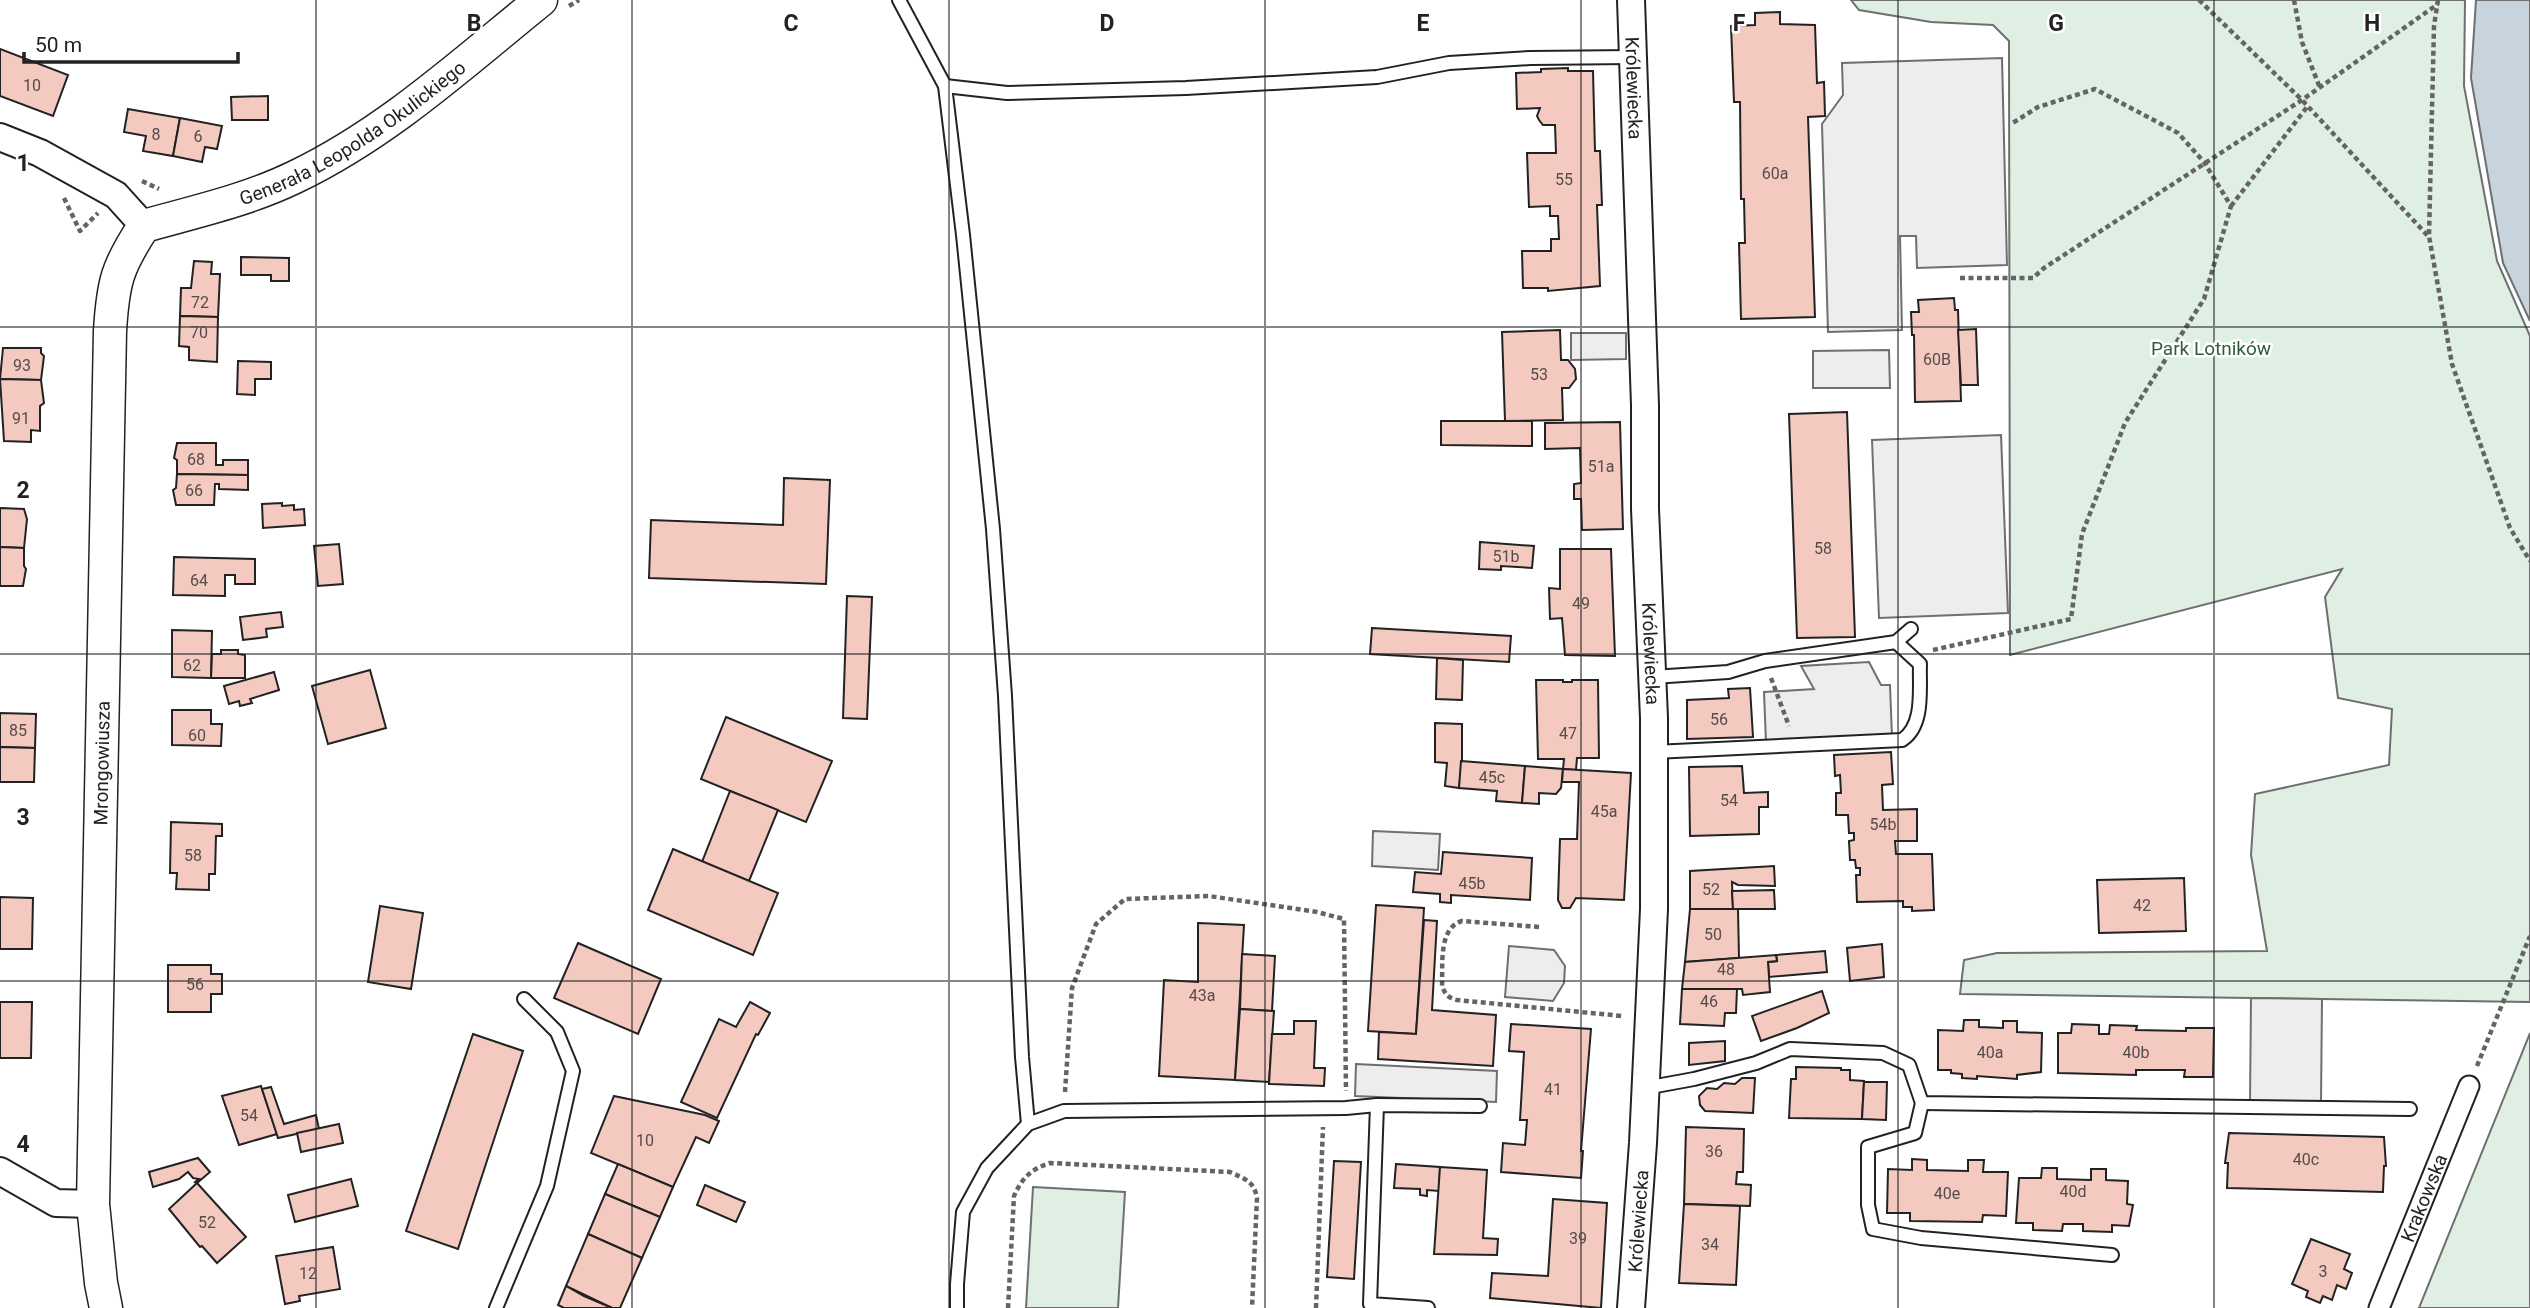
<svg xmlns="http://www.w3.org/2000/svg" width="2530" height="1308" viewBox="0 0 2530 1308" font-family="Roboto,sans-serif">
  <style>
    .green { fill: #e0efe3; stroke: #6f6f6f; stroke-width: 2 }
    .parking { fill: #ededed; stroke: #6f6f6f; stroke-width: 2 }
    .water { fill: #c7d3dd; stroke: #6f6f6f; stroke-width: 2 }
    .building { fill: #f3c9c0; stroke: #222; stroke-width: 2 }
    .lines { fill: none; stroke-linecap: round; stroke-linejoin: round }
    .service-casing { stroke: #222; stroke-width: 16 }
    .pedestrian-casing { stroke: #222; stroke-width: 23 }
    .minor-casing { stroke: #222; stroke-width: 30 }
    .tertiary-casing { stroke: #222; stroke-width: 35 }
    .path { stroke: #646464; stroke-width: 4.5; stroke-dasharray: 5 3.5; stroke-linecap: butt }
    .service { stroke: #fff; stroke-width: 12 }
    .pedestrian { stroke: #fff; stroke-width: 19 }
    .minor { stroke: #fff; stroke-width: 26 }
    .tertiary { stroke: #fff; stroke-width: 32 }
    .grid { fill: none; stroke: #222; stroke-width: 2; stroke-opacity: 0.55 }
    .labels { text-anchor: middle; stroke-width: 5; stroke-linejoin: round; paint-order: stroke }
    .number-label { font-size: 16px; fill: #564c4a }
    .street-label { font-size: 19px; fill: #222; stroke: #fff }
    .park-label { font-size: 19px; fill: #2f5e38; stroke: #fff }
    .grid-label { font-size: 23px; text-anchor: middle; font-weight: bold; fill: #222; stroke: #fff; stroke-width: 5; stroke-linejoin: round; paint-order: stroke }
  </style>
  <rect width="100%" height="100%" fill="#fff"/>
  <g class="green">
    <path d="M1851 0H2465L2464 86 2497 261 2530 336V1002L1960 994 1964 960 1997 953 2267 951 2251 855 2255 794 2389 765 2392 709 2338 698 2325 597 2342 569 2010 655 2009 41 1993 25 1931 22 1859 10Z"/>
    <path d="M2530 1033V1308H2419Z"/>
    <path d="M1033 1187 1125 1192 1118 1308H1026Z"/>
  </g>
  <g class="parking">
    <path d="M2002 58 2007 265 1917 268 1916 236H1900L1902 330 1828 332 1822 124 1843 95 1842 63Z"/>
    <path d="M1571 333H1626V359L1571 360Z"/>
    <path d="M1889 350 1890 388H1813V351Z"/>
    <path d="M2001 435 2008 613 1879 618 1872 440Z"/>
    <path d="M1869 662 1881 685H1890L1892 737 1766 743 1764 692 1814 689 1801 666Z"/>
    <path d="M1373 831 1440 834 1438 870 1372 866Z"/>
    <path d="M1509 946 1554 950 1565 966 1564 983 1553 1001 1505 997Z"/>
    <path d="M2251 998 2322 999 2321 1102 2250 1101Z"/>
    <path d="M1356 1064 1497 1071 1496 1102 1355 1096Z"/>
  </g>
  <path class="water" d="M2476 0H2530V321L2503 263 2471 78Z"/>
  <g class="building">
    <path d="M1780 12V24L1815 25 1817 83 1824 82 1825 116 1808 117 1815 317 1741 319 1739 243H1745L1744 199H1741L1740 102H1734L1731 26 1755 25V13Z"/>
    <path d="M0 49 68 75 53 116 0 96Z"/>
    <path d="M1568 68V71H1593L1595 151H1600L1602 205H1597L1600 286 1548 291V288H1523L1522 251H1551V239H1559L1558 216H1550V206L1529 207 1527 153H1556L1555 125H1543L1539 120 1537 116 1540 108 1517 109 1516 73 1541 72V69Z"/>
    <path d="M268 96V120H232L231 97Z"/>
    <path d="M128 109 180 118 173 156 143 151 146 136 124 132Z"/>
    <path d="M180 118 222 126 217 149 205 147 202 162 173 156Z"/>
    <path d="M241 257 289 258V281H271V275H241Z"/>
    <path d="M194 261 212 262 211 274H220L218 317 180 316 181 288H191Z"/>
    <path d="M1954 298 1955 310H1958L1961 401 1915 402 1914 335H1912L1911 312H1919L1918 300Z"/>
    <path d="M180 316 218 317 217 362 189 360V347L179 346Z"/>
    <path d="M1976 329 1978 385H1961L1958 330Z"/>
    <path d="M1560 330 1561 360H1568L1575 369 1576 379 1569 388H1562L1563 420 1505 421 1502 332Z"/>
    <path d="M3 348H41V353L44 356 41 380 0 379Z"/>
    <path d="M238 361 271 362V379H255V395L237 394Z"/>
    <path d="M0 379 41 380 44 403 40 406V431L31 430V442L4 441Z"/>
    <path d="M1847 412 1855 637 1797 638 1789 414Z"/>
    <path d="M1441 421H1532V446L1441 445Z"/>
    <path d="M1620 422 1623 529 1582 530 1581 499H1574V484L1581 483 1580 448 1545 449V423Z"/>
    <path d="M177 443H216V465H223V460H248V475L177 474V460L174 458Z"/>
    <path d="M177 474 248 475V490L219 489V484H215L214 505H176L173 490 176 488Z"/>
    <path d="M784 478 830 480 826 584 649 578 651 520 783 525Z"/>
    <path d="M282 503V506L294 505V510L304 509 305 525 263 528 262 504Z"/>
    <path d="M0 508 24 509 27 519 24 548 0 547Z"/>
    <path d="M1480 542 1534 546 1532 568 1501 566V570L1479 569Z"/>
    <path d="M339 544 343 584 318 586 314 546Z"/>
    <path d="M0 547 24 548V566L26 569 23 586H0Z"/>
    <path d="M1560 549H1611L1615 656 1565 655 1562 618 1550 619 1549 588 1560 589Z"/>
    <path d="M174 557 255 559V584H235V575H225V596L173 595Z"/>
    <path d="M847 596 872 597 867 719 843 718Z"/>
    <path d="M281 612 283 627 266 629 267 637 243 640 240 617Z"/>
    <path d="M1372 628 1511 636 1509 662 1370 654Z"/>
    <path d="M172 630 212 631 211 678 172 677Z"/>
    <path d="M221 650H238V654L245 655V678H211L212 654H221Z"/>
    <path d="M1437 658 1463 660 1462 700 1436 699Z"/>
    <path d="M370 670 386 728 328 744 312 686Z"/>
    <path d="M274 672 279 690 250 699 252 703 240 706 239 701 229 704 224 686Z"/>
    <path d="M1536 680H1563V682H1572V680H1598L1599 758H1577L1576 770 1563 769 1564 759H1538Z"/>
    <path d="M1750 688 1753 737 1687 739V700L1729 698 1728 689Z"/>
    <path d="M172 710H211V724H222L221 746 172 745Z"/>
    <path d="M0 713 36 714 35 748 0 747Z"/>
    <path d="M726 717 832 761 806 822 701 779Z"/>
    <path d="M1435 723 1462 724V761L1459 788 1445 786 1447 763 1435 762Z"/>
    <path d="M0 747 35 748 34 782H0Z"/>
    <path d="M1891 752 1893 784 1882 785 1883 810 1917 809V841H1895L1896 854H1932L1934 910 1912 911V907H1903V901L1857 902 1856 875H1860V868H1856L1855 860H1850L1849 841 1854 840V833H1849L1848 815H1836V793H1841L1840 775 1835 776 1834 755Z"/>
    <path d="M1461 761 1525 766 1522 803 1496 801 1497 791 1459 788Z"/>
    <path d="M1525 766 1563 769 1561 788 1556 794 1539 793V804L1522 803Z"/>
    <path d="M1742 766 1744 793 1768 792V807H1759V834L1690 836 1689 767Z"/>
    <path d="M1563 769 1631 773 1624 900 1576 898 1570 908H1562L1558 900 1560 839H1577L1579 782H1562Z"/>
    <path d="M730 791 778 810 749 881 702 862Z"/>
    <path d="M171 822 222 824V836H216L215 874H209V890L176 889 177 873H170Z"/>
    <path d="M673 849 778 893 753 955 648 910Z"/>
    <path d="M1443 852 1532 858 1530 900 1451 895V903L1440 902V894L1413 892 1415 872 1441 874Z"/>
    <path d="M1774 866 1775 886 1738 885 1732 882 1733 909H1690V871Z"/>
    <path d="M2184 878 2186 931 2099 933 2097 880Z"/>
    <path d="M1774 890 1775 909H1733L1732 891Z"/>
    <path d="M0 897 33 898 32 949H0Z"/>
    <path d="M1376 905 1424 908 1416 1034 1368 1031Z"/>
    <path d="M380 906 423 913 411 989 368 982Z"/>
    <path d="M1690 909H1738L1739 958 1685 962Z"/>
    <path d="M1424 920 1437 921 1432 1010 1496 1015 1493 1066 1378 1059 1379 1032 1416 1034Z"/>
    <path d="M1198 923 1244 925 1235 1080 1159 1076 1164 980 1198 982Z"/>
    <path d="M578 943 661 979 638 1034 554 998Z"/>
    <path d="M1882 944 1884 977 1850 981 1847 948Z"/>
    <path d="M1825 951 1827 972 1769 977 1768 962 1777 961 1776 955Z"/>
    <path d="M1242 954 1275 956 1272 1011 1240 1009Z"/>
    <path d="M1776 955 1777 961 1768 962 1770 992 1743 995 1742 989H1682L1685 962Z"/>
    <path d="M168 965H211V974H222V994H211V1012H168Z"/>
    <path d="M1682 989H1737L1736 1013H1725L1724 1026 1680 1024Z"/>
    <path d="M1822 991 1829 1013 1797 1028 1761 1041 1752 1016Z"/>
    <path d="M0 1002H32L31 1058H0Z"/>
    <path d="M750 1002 770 1013 758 1035 756 1034 717 1118 681 1102 719 1019 736 1027Z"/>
    <path d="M1240 1009 1274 1011 1269 1082 1235 1080Z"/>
    <path d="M1964 1020H1979V1027L2003 1028V1021H2017V1032L2042 1033 2041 1072 2017 1075V1079L1977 1076V1079L1962 1078V1074L1951 1073V1070H1938V1030L1963 1031Z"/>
    <path d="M1294 1021H1316L1314 1068H1325L1324 1086 1269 1084 1272 1034H1294Z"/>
    <path d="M1511 1024 1591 1029 1581 1151H1583L1581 1178 1501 1172 1503 1143 1525 1145 1527 1120H1520L1524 1052 1509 1051Z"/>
    <path d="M2072 1024 2099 1025V1034H2109L2110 1025 2137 1026 2136 1030 2186 1031V1028H2214L2213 1077H2184L2185 1070H2136V1075L2058 1073V1033H2071Z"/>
    <path d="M473 1034 523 1051 458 1249 406 1231Z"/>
    <path d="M1725 1041V1061L1689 1065V1043Z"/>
    <path d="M1796 1067 1841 1068V1070H1850V1080L1864 1081 1862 1119 1789 1118 1791 1079H1796Z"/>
    <path d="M1742 1078H1755L1753 1113 1705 1111 1700 1105 1699 1096 1707 1088 1717 1089 1724 1083 1735 1084Z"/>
    <path d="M1864 1082H1887L1886 1120 1862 1119Z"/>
    <path d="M261 1086 277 1134 239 1145 222 1096Z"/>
    <path d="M271 1087 284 1124 316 1115 319 1129 278 1138 262 1089Z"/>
    <path d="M614 1096 705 1115 719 1121 709 1143 696 1137 673 1187 591 1153Z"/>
    <path d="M339 1124 343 1143 301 1152 297 1133Z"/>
    <path d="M1686 1127 1744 1129 1743 1172H1737L1736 1184 1751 1185 1750 1206 1684 1204Z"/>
    <path d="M2229 1133 2384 1137 2386 1166H2384L2383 1192 2227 1188 2228 1163H2225Z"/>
    <path d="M198 1158 210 1172 197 1183 195 1182 199 1179 193 1178 188 1172 179 1179 153 1187 149 1172Z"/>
    <path d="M1912 1159 1927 1160V1170L1968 1171V1160H1984L1983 1172H2008L2006 1216 1983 1215 1982 1222 1910 1221V1213H1887L1888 1169 1912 1170Z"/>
    <path d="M1334 1161 1361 1162 1354 1279 1327 1277Z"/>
    <path d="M618 1164 673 1187 660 1217 605 1194Z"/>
    <path d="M1396 1164 1440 1167 1439 1191 1427 1190V1196L1420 1195V1189L1394 1188Z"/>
    <path d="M1440 1167 1487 1170 1483 1238 1498 1239 1497 1255 1434 1254Z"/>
    <path d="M2042 1168H2057V1179L2091 1180V1169H2106V1180L2128 1181 2127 1204 2133 1205 2129 1226 2112 1225V1232L2083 1231V1224H2063L2062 1231 2033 1230V1223H2016L2019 1178H2041Z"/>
    <path d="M351 1179 358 1206 295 1222 288 1195Z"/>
    <path d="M197 1183 246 1237 217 1263 202 1246 200 1247 169 1209Z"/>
    <path d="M705 1185 745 1202 736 1222 697 1205Z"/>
    <path d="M605 1194 660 1217 642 1258 588 1234Z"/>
    <path d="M1553 1199 1607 1203 1601 1308 1490 1298 1492 1273 1548 1276Z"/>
    <path d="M1684 1204 1740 1206 1736 1285 1679 1283Z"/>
    <path d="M588 1234 642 1258 620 1308H612L566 1286Z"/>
    <path d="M2311 1239 2350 1254 2344 1269 2352 1273 2346 1289 2337 1285 2332 1300 2323 1296 2320 1303 2306 1297 2308 1291 2292 1284Z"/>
    <path d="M333 1247 340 1289 299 1296 300 1301 285 1304 276 1256Z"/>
    <path d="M566 1286 584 1296 612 1308H564L558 1305Z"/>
  </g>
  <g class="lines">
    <defs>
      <g id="service">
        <path d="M899 0 945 86 963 235 993 529 1005 696 1022 1057 1028 1124"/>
        <path d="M945 86 1007 93 1186 88 1377 77 1449 63 1530 58 1633 57"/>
        <path d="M1653 677 1728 672 1765 661 1896 642 1911 629"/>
        <path d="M1654 752 1902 740C1925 725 1919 688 1920 664L1896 642"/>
        <path d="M1645 1088 1694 1079 1756 1063 1790 1049 1883 1053 1909 1065 1922 1103 2410 1109"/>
        <path d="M1922 1103 1915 1133 1868 1147V1205L1873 1229 1921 1238 2112 1255"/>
        <path d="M1377 1105 1370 1304 1428 1308"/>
        <path d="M496 1308 547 1186 573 1071 557 1032 524 999"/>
        <path d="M957 1308V1284L963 1212 987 1168 1028 1124 1064 1111 1346 1108 1377 1105 1480 1106"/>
      </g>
      <g id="pedestrian">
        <path id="s1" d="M2379 1308 2469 1086"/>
      </g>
      <g id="minor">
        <path id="s2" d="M1631 0 1645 405V509L1654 718V909L1643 1143 1631 1308"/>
        <path d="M0 137 40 153 116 195 144 226"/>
        <path d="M0 1171 56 1203 93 1204"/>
      </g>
      <g id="tertiary">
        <path id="s3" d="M106 1308 101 1283 93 1204 110 331C113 282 117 267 144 226 194 212 248 200 295 177 387 133 463 63 541 0"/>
      </g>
    </defs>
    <use href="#service" class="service-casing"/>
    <use href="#pedestrian" class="pedestrian-casing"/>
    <use href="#minor" class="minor-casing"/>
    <use href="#tertiary" class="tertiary-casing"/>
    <g class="path">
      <path d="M2199 0 2302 100 2428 236"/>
      <path d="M2294 0 2302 42 2320 88"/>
      <path d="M2438 0 2434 26 2429 236 2452 364 2510 528 2530 561"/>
      <path d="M569 6 579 0"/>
      <path d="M142 181 159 189"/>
      <path d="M64 198 80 231 98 213"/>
      <path d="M2231 206 2307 107"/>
      <path d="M1960 278H2033L2044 268 2302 100 2438 4"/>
      <path d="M1933 650 2071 619 2082 534 2125 423 2204 299 2231 206 2204 162 2178 133 2095 89 2038 107 2011 124"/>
      <path d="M1771 678 1789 726"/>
      <path d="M1539 927 1462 921C1438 928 1443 965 1442 986 1445 994 1448 998 1457 1000L1622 1016"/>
      <path d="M2477 1066 2530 936"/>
      <path d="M1065 1092 1072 988 1096 924 1125 899 1209 896 1317 912 1344 919 1346 1091"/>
      <path d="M1008 1308 1014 1196C1022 1178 1031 1169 1050 1163L1230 1172C1245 1179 1254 1181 1257 1198L1252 1308"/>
      <path d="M1316 1308 1323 1127"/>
    </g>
    <use href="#service" class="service"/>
    <use href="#pedestrian" class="pedestrian"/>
    <use href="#minor" class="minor"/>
    <use href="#tertiary" class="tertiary"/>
  </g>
  <path class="grid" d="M316 0V1308M632 0V1308M949 0V1308M1265 0V1308M1581 0V1308M1898 0V1308M2214 0V1308M0 327H2530M0 654H2530M0 981H2530"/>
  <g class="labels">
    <g class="number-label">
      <text x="32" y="91">10</text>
      <text x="156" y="140">8</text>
      <text x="198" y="142">6</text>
      <text x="1775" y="179">60a</text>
      <text x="1564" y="185">55</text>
      <text x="200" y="308">72</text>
      <text x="199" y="338">70</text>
      <text x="1937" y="365">60B</text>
      <text x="22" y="371">93</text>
      <text x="1539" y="380">53</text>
      <text x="21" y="424">91</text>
      <text x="196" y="465">68</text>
      <text x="1601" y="472">51a</text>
      <text x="194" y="496">66</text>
      <text x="1823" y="554">58</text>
      <text x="1506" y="562">51b</text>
      <text x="199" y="586">64</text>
      <text x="1581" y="609">49</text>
      <text x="192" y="671">62</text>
      <text x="1719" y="725">56</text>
      <text x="18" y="736">85</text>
      <text x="1568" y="739">47</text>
      <text x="197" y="741">60</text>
      <text x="1492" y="783">45c</text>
      <text x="1729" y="806">54</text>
      <text x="1604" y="817">45a</text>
      <text x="1883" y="830">54b</text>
      <text x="193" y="861">58</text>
      <text x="1472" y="889">45b</text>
      <text x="1711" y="895">52</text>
      <text x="2142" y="911">42</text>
      <text x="1713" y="940">50</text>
      <text x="1726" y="975">48</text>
      <text x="195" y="990">56</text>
      <text x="1202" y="1001">43a</text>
      <text x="1709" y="1007">46</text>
      <text x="1990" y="1058">40a</text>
      <text x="2136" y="1058">40b</text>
      <text x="1553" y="1095">41</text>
      <text x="249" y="1121">54</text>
      <text x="645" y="1146">10</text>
      <text x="1714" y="1157">36</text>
      <text x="2306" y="1165">40c</text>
      <text x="2073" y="1197">40d</text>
      <text x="1947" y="1199">40e</text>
      <text x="207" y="1228">52</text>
      <text x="1578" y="1244">39</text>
      <text x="1710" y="1250">34</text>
      <text x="2323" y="1277">3</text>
      <text x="308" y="1279">12</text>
    </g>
    <g class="street-label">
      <text dy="7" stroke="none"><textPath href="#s2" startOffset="88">Królewiecka</textPath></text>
      <text dy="7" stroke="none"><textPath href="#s3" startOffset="1321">Generała Leopolda Okulickiego</textPath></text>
      <text dy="7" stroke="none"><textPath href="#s2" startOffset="654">Królewiecka</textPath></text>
      <text dy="7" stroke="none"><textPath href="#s3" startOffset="546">Mrongowiusza</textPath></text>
      <text dy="7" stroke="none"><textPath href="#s1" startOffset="119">Krakowska</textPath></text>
      <text transform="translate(1638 1221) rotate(-86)" y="7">Królewiecka</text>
    </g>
    <g class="park-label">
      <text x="2211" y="355">Park Lotników</text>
    </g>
  </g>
  <g class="grid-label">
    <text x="474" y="31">B</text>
    <text x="791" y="31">C</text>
    <text x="1107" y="31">D</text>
    <text x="1423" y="31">E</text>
    <text x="1739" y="31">F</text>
    <text x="2056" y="31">G</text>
    <text x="2372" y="31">H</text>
    <text x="23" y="171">1</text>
    <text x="23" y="498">2</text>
    <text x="23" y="825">3</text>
    <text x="23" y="1152">4</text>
  </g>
  <path d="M24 52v10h214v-10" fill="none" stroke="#222222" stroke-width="3.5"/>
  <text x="35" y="52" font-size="21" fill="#222222" stroke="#ffffff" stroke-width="5" paint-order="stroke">50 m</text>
</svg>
